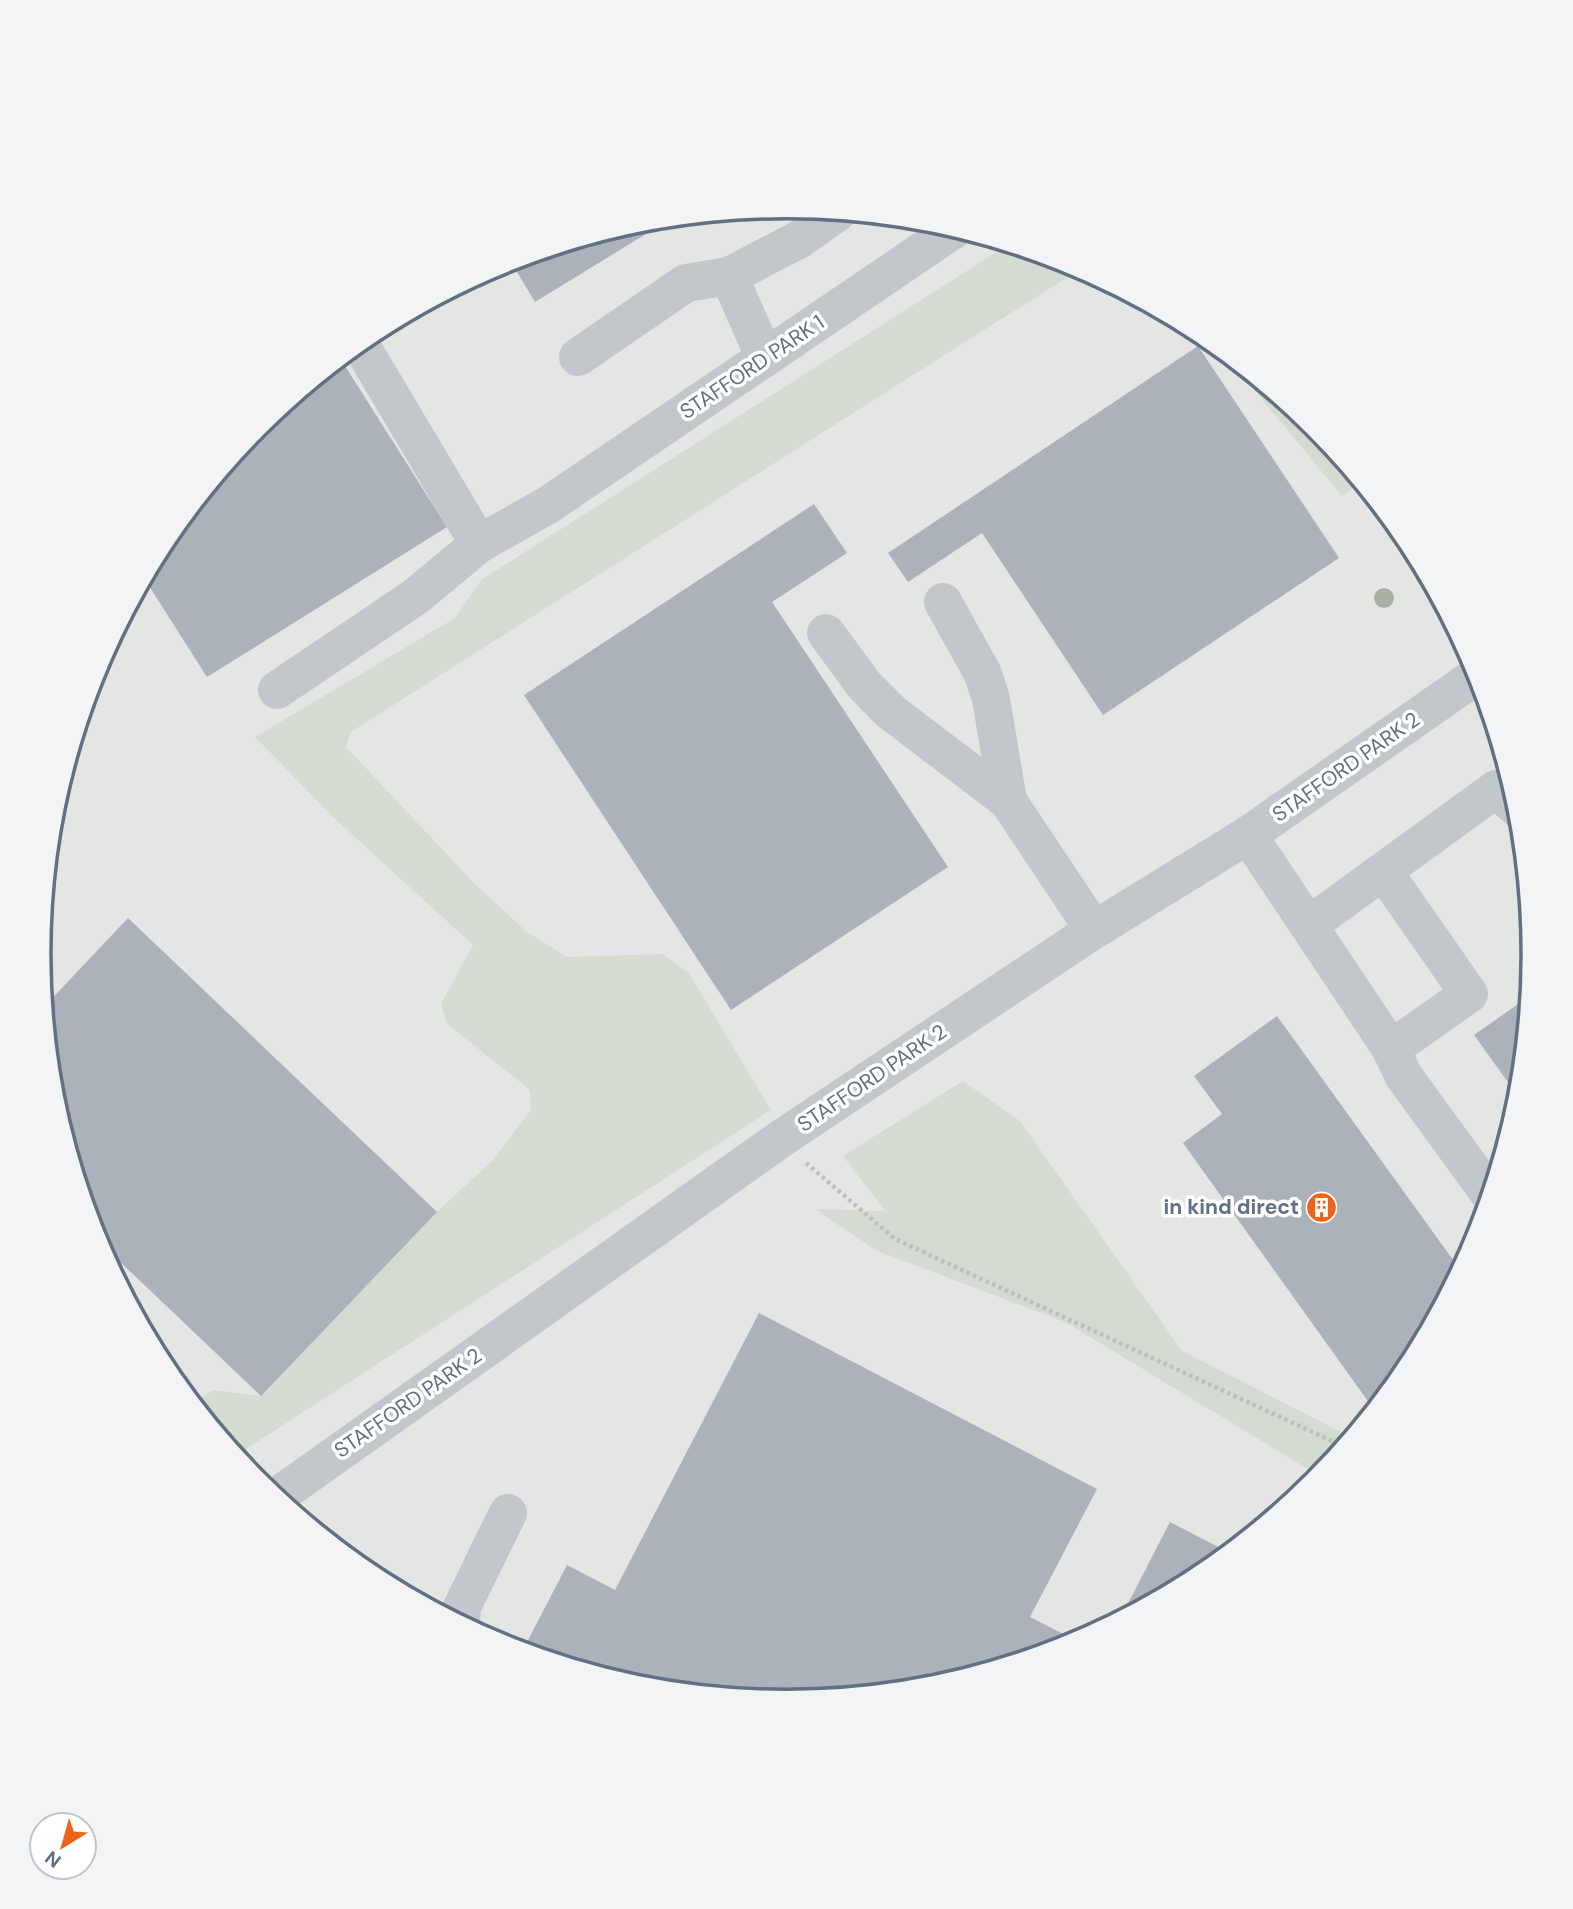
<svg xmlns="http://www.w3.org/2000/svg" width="1573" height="1909" viewBox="0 0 1573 1909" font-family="'DM Sans',sans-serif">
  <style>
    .built { fill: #e4e6e4 }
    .green { fill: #d4dcd1 }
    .building { fill: #abb2b9 }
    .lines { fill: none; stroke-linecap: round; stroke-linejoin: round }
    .path { stroke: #bdbec1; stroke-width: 4.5; stroke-dasharray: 3.5 3.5; stroke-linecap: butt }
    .minor { stroke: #c3c6ca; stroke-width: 38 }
    .tree { fill: #a4b1a1 }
    .labels { text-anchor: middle; stroke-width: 7; stroke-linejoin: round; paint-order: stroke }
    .street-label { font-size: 21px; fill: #617083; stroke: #fff }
    .poi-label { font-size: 21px; font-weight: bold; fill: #617083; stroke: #fff; text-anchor: end }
    .rim { fill: none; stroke: #617083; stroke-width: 3.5 }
  </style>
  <rect width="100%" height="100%" fill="#f4f5f0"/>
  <circle class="built" cx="787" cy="954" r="746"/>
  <g class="green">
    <path d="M1009 244 1082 268 351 732 346 747 474 883 527 932 567 957 663 954 689 973 771 1110 235 1456 192 1404 213 1390 261 1396 437 1212 494 1159 531 1110 530 1090 447 1024 441 1004 473 945 333 817 255 737 455 618 481 580Z"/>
    <path d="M1217 345 1316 426 1361 482 1342 496Z"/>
    <path d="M963 1081 1020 1121 1182 1351 1353 1438 1321 1477 1065 1322 875 1250 815 1209 885 1211 843 1156Z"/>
  </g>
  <g class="building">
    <path d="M672 218 535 302 511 262 381 342 374 331 501 263 641 221Z"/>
    <path d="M1198 346 1339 558 1103 715 982 533 908 582 888 553Z"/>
    <path d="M340 358 447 527 207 677 144 578 165 539 258 425Z"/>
    <path d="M814 504 847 553 772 602 948 867 731 1010 524 695Z"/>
    <path d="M128 918 437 1212 261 1396 95 1238 53 1100 44 1007Z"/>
    <path d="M1531 995 1520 1099 1474 1035Z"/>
    <path d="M1277 1016 1461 1271 1408 1370 1375 1411 1183 1143 1222 1114 1194 1076Z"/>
    <path d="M759 1313 1097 1489 1030 1617 1079 1642 932 1688 786 1702 640 1688 556 1662 525 1646 567 1565 615 1590Z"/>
    <path d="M1170 1522 1230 1553 1202 1577 1119 1621Z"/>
  </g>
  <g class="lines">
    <path class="path" d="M806 1163 895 1239 1345 1447"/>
    <g class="minor">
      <path d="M729 276 800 239 838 212"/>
      <path d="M359 342 479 544 548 505 956 228"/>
      <path d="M578 357 686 283 729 276 765 358"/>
      <path d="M943 602 983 674 991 699 1008 801"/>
      <path d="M826 633 865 686 891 712 1008 801 1094 930"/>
      <path d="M277 690 415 597 479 544"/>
      <path d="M1248 835 1391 1049 1403 1075 1491 1196"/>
      <path d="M1384 872 1469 994 1391 1049"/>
      <path d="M1309 925 1496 789 1520 811"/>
      <path d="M275 1498 779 1140 1094 930 1248 835 1479 674"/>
      <path d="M461 1625 462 1607 508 1513"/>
    </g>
  </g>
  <circle class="tree" cx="1384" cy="598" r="10"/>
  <defs>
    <symbol id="building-disc" viewBox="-11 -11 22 22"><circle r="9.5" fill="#ee6316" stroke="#fff"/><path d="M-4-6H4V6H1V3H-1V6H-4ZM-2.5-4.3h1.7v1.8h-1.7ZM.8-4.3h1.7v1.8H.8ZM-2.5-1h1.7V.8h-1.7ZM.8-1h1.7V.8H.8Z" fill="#fff"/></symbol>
  </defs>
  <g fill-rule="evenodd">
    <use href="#building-disc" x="1304" y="1190" width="35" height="35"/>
  </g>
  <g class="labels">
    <g class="street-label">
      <text transform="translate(752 367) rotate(-34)" y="7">STAFFORD PARK 1</text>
      <text transform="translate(1346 767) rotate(-35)" y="7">STAFFORD PARK 2</text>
      <text transform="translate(872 1078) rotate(-34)" y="7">STAFFORD PARK 2</text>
      <text transform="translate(408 1403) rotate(-35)" y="7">STAFFORD PARK 2</text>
    </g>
    <g class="poi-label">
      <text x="1299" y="1214">in kind direct</text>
    </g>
  </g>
  <path d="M0 0H1573V1909H0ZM51 954a735 735 0 1 1 1470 0a735 735 0 1 1-1470 0Z" fill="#f2f4f5" fill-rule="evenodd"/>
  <path class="rim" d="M51 954a735 735 0 1 1 1470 0a735 735 0 1 1-1470 0Z"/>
  <g transform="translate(63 1846) rotate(217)"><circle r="33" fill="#ffffff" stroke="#c0c6cd" stroke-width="2"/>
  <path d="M0-5L12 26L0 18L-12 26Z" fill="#ee6316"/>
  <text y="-10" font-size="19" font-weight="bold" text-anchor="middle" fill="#617083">N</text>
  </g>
</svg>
